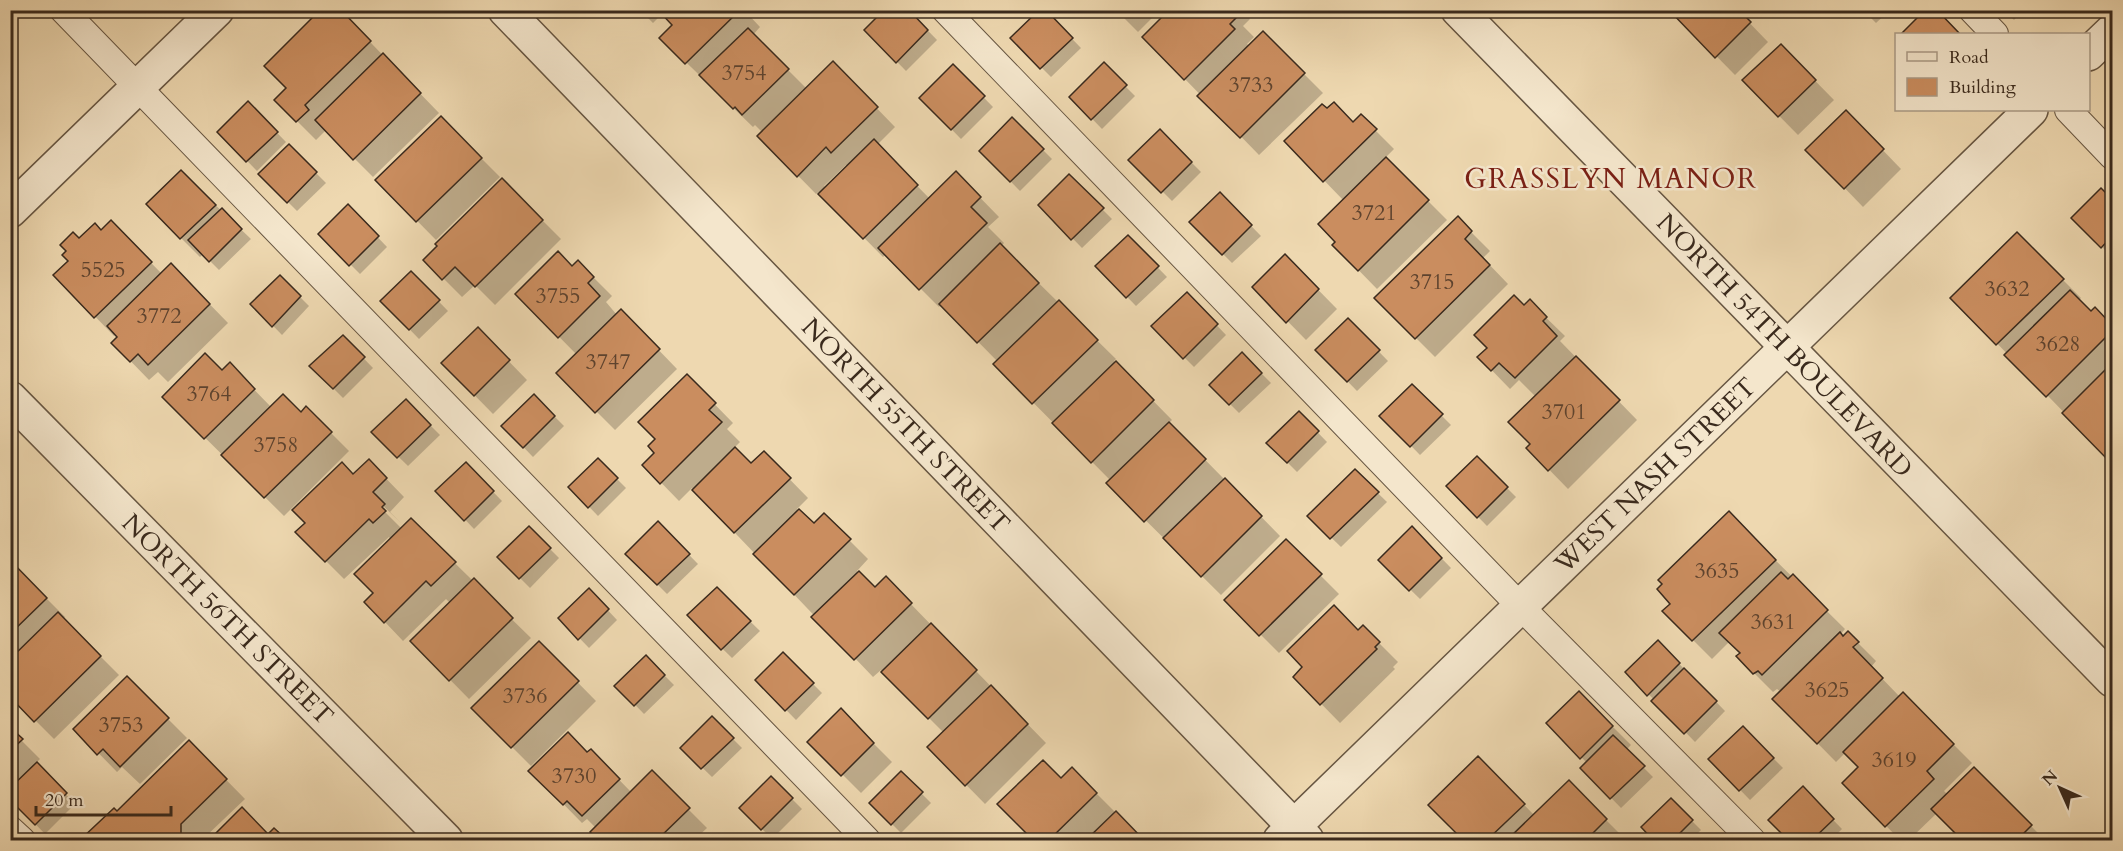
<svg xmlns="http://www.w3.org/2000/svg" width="2123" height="851" viewBox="0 0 2123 851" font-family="Cardo,serif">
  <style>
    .shadow { fill: #0003; fill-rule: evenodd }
    .building { fill: #ca8d5f; stroke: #3a2a1d; stroke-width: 1.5 }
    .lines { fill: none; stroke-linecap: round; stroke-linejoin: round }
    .service-casing { stroke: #675642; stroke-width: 28 }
    .minor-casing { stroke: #675642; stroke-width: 36 }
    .service { stroke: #f4e6cc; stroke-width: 26 }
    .minor { stroke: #f4e6cc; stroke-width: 33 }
    .labels { text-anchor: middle; stroke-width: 5; stroke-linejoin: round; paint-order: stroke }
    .number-label { font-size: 22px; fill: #5e432e }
    .street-label { font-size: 26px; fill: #3a2a1d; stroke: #f4e6cc }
    .quarter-label { font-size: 28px; letter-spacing: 1.5px; fill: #7a1f14; stroke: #f4e6cc }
  </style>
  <rect width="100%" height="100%" fill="#eed8b0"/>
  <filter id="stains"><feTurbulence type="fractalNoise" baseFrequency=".00333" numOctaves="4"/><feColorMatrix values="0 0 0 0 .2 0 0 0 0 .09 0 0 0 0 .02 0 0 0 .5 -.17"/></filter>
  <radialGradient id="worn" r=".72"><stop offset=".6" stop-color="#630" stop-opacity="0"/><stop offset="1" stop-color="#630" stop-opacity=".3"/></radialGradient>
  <g class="shadow">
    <path d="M10 10 23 11 10 24Z"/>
    <path d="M339 10 439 113 373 177 326 130 316 140 276 100 288 88Z"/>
    <path d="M640 10H744L760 27 753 35 807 89 833 63 895 127 877 145 930 199 956 173 999 217 988 227 1004 243 1001 246 1116 359 1114 361 1172 420 1169 423 1280 536 1221 595 1108 483 1111 481 995 364 998 362 941 304 939 307 886 254 883 257 819 192 816 194 759 136 763 133 755 125 753 127 661 38 675 25 663 13 653 23ZM846 165 848 167 826 188 824 186Z"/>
    <path d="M908 10 937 40 906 71 866 30Z"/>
    <path d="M983 10H994L989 16Z"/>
    <path d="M1044 10 1081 48 1051 77 1012 38Z"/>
    <path d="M1116 10H1160L1138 32Z"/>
    <path d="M1171 10H1242L1250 19 1243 26 1254 37 1247 44 1250 46 1263 33 1323 93 1259 155 1144 37Z"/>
    <path d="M1671 10H1737L1768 42 1735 75Z"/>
    <path d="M1863 10H1890L1876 23Z"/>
    <path d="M1927 10H1935L1959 34H1903Z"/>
    <path d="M2004 10H2023L2014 20Z"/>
    <path d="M1781 46 1834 100 1798 135 1744 80Z"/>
    <path d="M1104 65 1135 96 1102 129 1071 97Z"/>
    <path d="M953 66 993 107 961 139 921 98Z"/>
    <path d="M248 103 286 142 257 171 219 132Z"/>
    <path d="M1846 112 1901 169 1863 207 1808 150Z"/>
    <path d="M1361 116 1394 149 1385 158 1447 220 1377 289 1334 245 1337 242 1344 201 1286 141 1354 124Z"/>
    <path d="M441 118 500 177 436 240 377 180Z"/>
    <path d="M1012 119 1052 159 1020 191 981 151Z"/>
    <path d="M1160 131 1201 172 1172 201 1131 160Z"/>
    <path d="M289 146 326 183 297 211 260 174Z"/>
    <path d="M181 172 251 239 219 270 203 254 200 257 148 205Z"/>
    <path d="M1069 176 1112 219 1082 248 1040 205Z"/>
    <path d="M502 180 561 239 495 305 475 285 462 297 425 260Z"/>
    <path d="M2101 190 2112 201V260L2107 254 2108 253 2073 218Z"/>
    <path d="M1220 194 1261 236 1232 263 1191 222Z"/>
    <path d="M348 206 387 247 360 274 320 234Z"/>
    <path d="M1458 219 1490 251 1483 258 1508 284 1435 357 1376 298Z"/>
    <path d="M111 222 162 274 190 284 228 323 168 382 158 372 149 380 113 343 119 337 116 334 114 336 55 275 70 261 79 241 101 232Z"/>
    <path d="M2017 234 2081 298 2079 300 2091 313 2095 310 2112 327V462L1953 298Z"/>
    <path d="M1128 237 1167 277 1136 306 1097 266Z"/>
    <path d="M1285 256 1337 309 1306 340 1254 287Z"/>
    <path d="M578 262 612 296 606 302 617 315 621 311 677 369 615 430 558 373 577 355 517 294 572 268Z"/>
    <path d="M411 273 448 311 419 339 382 301Z"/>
    <path d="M280 277 309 306 282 335 252 304Z"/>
    <path d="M1187 294 1226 335 1194 367 1153 326Z"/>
    <path d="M1530 302 1565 336 1560 341 1637 420 1568 489 1528 448 1532 444 1536 397 1519 380 1510 389 1479 357Z"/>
    <path d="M1348 320 1388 361 1357 391 1317 350Z"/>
    <path d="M478 330 527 380 493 414 443 363Z"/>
    <path d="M343 337 373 368 343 398 311 366Z"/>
    <path d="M1242 354 1271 383 1239 413 1211 385Z"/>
    <path d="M230 365 272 408 301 414 306 408 349 451 284 516 164 397 221 372Z"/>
    <path d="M687 376 733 423 727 429 740 442 734 448 751 465 764 453 808 498 797 509 814 526 824 515 868 559 857 571 875 589 904 597 1046 743 985 804 929 747 944 733 881 670 873 677 692 488 679 501 644 465 656 453 657 439Z"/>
    <path d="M1412 386 1451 425 1420 455 1382 416Z"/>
    <path d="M534 396 564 426 533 457 503 426Z"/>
    <path d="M406 401 440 435 408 466 373 432Z"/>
    <path d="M1299 413 1327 442 1297 472 1268 443Z"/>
    <path d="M1477 458 1516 497 1487 526 1448 486Z"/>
    <path d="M598 460 626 488 598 516 570 487Z"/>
    <path d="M369 461 404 497 390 512 402 524 378 501 376 503 406 533 411 520 531 638 469 699 412 641 450 603 446 599 403 641 366 602 375 593 391 540 389 537 344 579 297 532Z"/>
    <path d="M466 464 502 501 474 529 438 491Z"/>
    <path d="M1355 471 1387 502 1341 547 1309 516Z"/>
    <path d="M658 523 698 564 667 594 627 554Z"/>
    <path d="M529 528 559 558 530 588 499 557Z"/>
    <path d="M1412 528 1451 568 1420 599 1380 560Z"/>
    <path d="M1747 532 1845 629 1840 635 1843 638 1848 633 1876 661 1871 667 1900 697 1903 694 1972 763 1944 791 1948 795 1974 769 2045 840H1964L1937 813 1909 840H1900L1844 783 1860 767 1846 752 1836 762 1774 699 1781 692 1777 689 1773 692 1754 673 1738 656 1742 653 1730 641 1712 659 1664 611Z"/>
    <path d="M1286 541 1339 594 1279 653 1226 600Z"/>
    <path d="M10 562 65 617 63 619 119 675 54 739 10 695 15 657 10 652Z"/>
    <path d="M717 589 760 631 732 658 689 616Z"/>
    <path d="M589 590 617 620 589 648 560 618Z"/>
    <path d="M1363 627 1398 662 1393 667 1395 669 1340 723 1295 677Z"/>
    <path d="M1658 642 1725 711 1695 742 1627 672Z"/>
    <path d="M539 643 596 701 531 766 473 708Z"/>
    <path d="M783 654 822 693 796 720 757 680Z"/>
    <path d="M646 657 674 685 644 714 617 686Z"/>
    <path d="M127 678 187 738 140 784 122 767 117 772 75 729Z"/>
    <path d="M1579 693 1631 745 1626 750 1653 777 1621 808 1582 768 1587 763 1548 723Z"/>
    <path d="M841 711 892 762 861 793 810 742Z"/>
    <path d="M712 718 742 748 712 777 682 748Z"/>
    <path d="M1743 728 1783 768 1750 800 1710 759Z"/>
    <path d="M10 729 40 759 36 763 75 804 45 834 10 798Z"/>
    <path d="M189 742 245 799 202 840H156L154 838 152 840H82L114 810 117 813Z"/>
    <path d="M591 751 632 793 652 773 707 828 694 840H600L592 832 596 828 587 819 582 823 531 771Z"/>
    <path d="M1478 758 1535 816 1569 783 1625 839 1623 840H1465L1430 805Z"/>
    <path d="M1072 769 1143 840H1035L999 804 1061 780Z"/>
    <path d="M901 773 931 803 901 833 871 803Z"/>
    <path d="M771 778 802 809 772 839 741 808Z"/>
    <path d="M1803 789 1842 829 1831 840H1790L1770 820Z"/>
    <path d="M1671 800 1701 830 1691 840H1656L1643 827Z"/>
    <path d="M242 809 268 836 274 830 285 840H211Z"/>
    <path d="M714 835 720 840H709Z"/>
  </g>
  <g class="building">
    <path d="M320 10H341L371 41 305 105 309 110 296 122 274 100 286 88 264 66Z"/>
    <path d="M658 10H740L685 64 659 38 672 25Z"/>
    <path d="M884 10H909L928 30 896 63 864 30Z"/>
    <path d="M1039 10H1046L1073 38 1040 69 1010 38Z"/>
    <path d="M1169 10H1229L1236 18 1230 24 1235 29 1184 80 1142 37Z"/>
    <path d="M1669 10H1739L1751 22 1715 58Z"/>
    <path d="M1925 10H1937L1960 34H1901Z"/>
    <path d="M748 28 789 69 742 115 735 107 733 109 699 75Z"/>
    <path d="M1263 31 1305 73 1240 138 1197 96Z"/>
    <path d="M1781 44 1816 80 1778 117 1742 80Z"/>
    <path d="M383 53 421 93 353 160 315 120Z"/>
    <path d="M833 61 878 107 831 153 826 147 797 177 757 136Z"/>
    <path d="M1104 62 1127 85 1091 120 1069 97Z"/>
    <path d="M953 64 985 96 951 130 919 98Z"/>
    <path d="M248 101 278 132 246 162 217 132Z"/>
    <path d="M1334 102 1353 122 1361 114 1377 129 1323 182 1284 141 1322 104 1327 108Z"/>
    <path d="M1846 110 1884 149 1844 189 1805 150Z"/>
    <path d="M441 116 482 158 416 222 375 180Z"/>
    <path d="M1012 117 1044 149 1010 182 979 151Z"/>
    <path d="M1160 129 1192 162 1161 193 1128 160Z"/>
    <path d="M874 139 918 185 863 239 818 194Z"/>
    <path d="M289 144 317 172 287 203 258 174Z"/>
    <path d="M1386 157 1429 200 1358 271 1332 245 1335 242 1318 224Z"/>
    <path d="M181 170 216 205 180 239 146 204Z"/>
    <path d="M956 171 981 197 971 207 987 223 919 290 878 248Z"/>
    <path d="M1069 174 1104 208 1071 240 1038 205Z"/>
    <path d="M502 178 543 220 475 287 455 267 442 280 423 260 437 246 435 244Z"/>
    <path d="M2101 188 2112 199V236L2101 248 2071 218Z"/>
    <path d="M1220 192 1252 225 1222 255 1189 222Z"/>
    <path d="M348 204 379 236 349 266 318 234Z"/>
    <path d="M222 208 242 229 209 262 188 240Z"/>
    <path d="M1458 216 1472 231 1465 239 1490 265 1415 339 1374 298Z"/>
    <path d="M111 220 152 262 94 318 53 275 68 261 62 255 66 251 60 245 73 232 79 238 95 223 101 230Z"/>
    <path d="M2017 232 2064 279 1996 345 1950 298Z"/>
    <path d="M1128 235 1159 266 1126 298 1095 266Z"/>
    <path d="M1000 243 1039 283 977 343 939 304Z"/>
    <path d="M558 251 572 266 578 260 594 277 588 283 600 296 558 338 515 294Z"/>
    <path d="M1285 254 1319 289 1286 323 1252 287Z"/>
    <path d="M171 263 210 304 148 365 138 354 130 362 111 343 117 337 107 326Z"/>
    <path d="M411 271 440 300 409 330 380 301Z"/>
    <path d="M280 275 301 296 272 327 250 304Z"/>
    <path d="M2070 290 2091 311 2095 307 2111 324 2107 328 2111 332 2046 397 2004 355Z"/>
    <path d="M1187 292 1218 324 1183 359 1151 326Z"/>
    <path d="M1514 295 1524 305 1530 299 1547 317 1543 321 1557 336 1515 378 1499 363 1491 371 1477 357 1487 348 1474 335Z"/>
    <path d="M1059 300 1098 340 1032 404 993 364Z"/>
    <path d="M621 309 660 349 595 413 556 373Z"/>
    <path d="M1348 318 1380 350 1347 382 1315 350Z"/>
    <path d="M478 327 510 360 474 396 441 363Z"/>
    <path d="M343 335 365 357 333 389 309 366Z"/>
    <path d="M1242 352 1262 373 1229 405 1209 385Z"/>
    <path d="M205 353 222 370 230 362 255 389 204 439 162 397Z"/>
    <path d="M1576 356 1620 400 1548 471 1526 448 1530 444 1508 422Z"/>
    <path d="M1116 361 1154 400 1091 463 1052 423Z"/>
    <path d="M2112 363V454L2107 459 2062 413Z"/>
    <path d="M687 374 716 403 709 410 722 422 660 484 642 465 654 453 648 446 655 439 638 422Z"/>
    <path d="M1412 384 1443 414 1410 447 1379 416Z"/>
    <path d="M283 394 301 412 306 406 332 432 264 498 221 455Z"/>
    <path d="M534 394 555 416 523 448 501 426Z"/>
    <path d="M406 399 431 425 397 458 371 432Z"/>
    <path d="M1299 411 1319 431 1287 463 1266 443Z"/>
    <path d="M1169 422 1206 459 1144 522 1106 483Z"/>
    <path d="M735 447 751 463 764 451 791 478 734 533 692 490Z"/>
    <path d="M1477 456 1508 487 1477 518 1446 486Z"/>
    <path d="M598 458 618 478 588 508 568 487Z"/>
    <path d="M369 459 387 478 373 492 385 504 382 507 386 511 373 523 369 519 325 562 295 532 305 523 292 510 342 462 353 474Z"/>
    <path d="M466 462 494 491 464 521 435 491Z"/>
    <path d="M1355 469 1379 492 1330 539 1307 516Z"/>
    <path d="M1225 478 1262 516 1201 577 1163 538Z"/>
    <path d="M799 509 814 523 824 513 851 539 794 595 753 554Z"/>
    <path d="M1729 511 1776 560 1692 641 1662 611 1670 604 1657 589 1662 584 1658 580Z"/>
    <path d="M411 518 456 562 431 586 426 581 384 623 364 602 373 593 354 574Z"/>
    <path d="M658 521 690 554 657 585 625 554Z"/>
    <path d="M529 526 551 548 519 579 497 557Z"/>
    <path d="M1412 526 1442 558 1409 591 1378 560Z"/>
    <path d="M1286 539 1322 574 1259 636 1224 600Z"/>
    <path d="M10 560 47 598 10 634Z"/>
    <path d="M859 571 875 587 886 576 912 603 854 660 811 617Z"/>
    <path d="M1781 572 1788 579 1793 574 1828 610 1762 675 1758 671 1753 674 1736 656 1740 653 1719 633Z"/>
    <path d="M474 578 513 618 449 681 410 641Z"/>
    <path d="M717 587 751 621 721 650 687 615Z"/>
    <path d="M589 588 609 609 578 640 558 618Z"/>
    <path d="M1334 605 1358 630 1363 625 1380 642 1375 647 1377 649 1320 705 1293 677 1302 667 1287 651Z"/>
    <path d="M58 612 101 656 34 722 10 697V659Z"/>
    <path d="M931 623 977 670 928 719 881 672Z"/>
    <path d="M1848 631 1859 642 1853 647 1883 678 1817 744 1772 699 1840 632 1843 636Z"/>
    <path d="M1658 640 1680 663 1647 696 1625 672Z"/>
    <path d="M539 641 579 681 511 748 471 708Z"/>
    <path d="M783 652 814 683 785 711 755 680Z"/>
    <path d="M646 655 665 675 634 706 614 686Z"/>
    <path d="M1684 668 1717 701 1684 734 1651 701Z"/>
    <path d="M127 676 169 718 120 767 103 749 97 755 73 729Z"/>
    <path d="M991 685 1028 724 965 786 927 747Z"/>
    <path d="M1579 691 1613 726 1580 759 1546 723Z"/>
    <path d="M1903 692 1954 744 1927 771 1934 779 1885 827 1842 783 1858 767 1843 752Z"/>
    <path d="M841 708 874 743 841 776 807 742Z"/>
    <path d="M712 716 734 738 701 769 680 748Z"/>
    <path d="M1743 726 1774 758 1739 791 1708 759Z"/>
    <path d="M10 727 23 739 10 751Z"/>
    <path d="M568 732 587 752 591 749 620 779 582 816 567 801 563 805 528 771Z"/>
    <path d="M1613 735 1645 766 1610 799 1580 768Z"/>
    <path d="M189 740 227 779 181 824V834L174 840H80L114 808 117 811Z"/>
    <path d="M1478 756 1525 804 1487 840H1472L1469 838 1463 840 1428 805Z"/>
    <path d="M1043 760 1061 778 1072 767 1097 793 1049 840H1033L997 804Z"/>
    <path d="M37 762 67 793 35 825 10 800V788Z"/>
    <path d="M1974 767 2032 825 2017 840H1962L1931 809Z"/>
    <path d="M652 770 690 808 657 840H598L590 832Z"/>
    <path d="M901 771 923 792 891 825 869 803Z"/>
    <path d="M771 776 793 798 761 830 739 808Z"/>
    <path d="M1569 780 1607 819 1586 840 1584 838 1581 840H1507Z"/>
    <path d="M1803 786 1834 819 1812 840H1788L1768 820Z"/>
    <path d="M1671 798 1693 820 1673 840H1653L1641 827Z"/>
    <path d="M242 807 268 834 274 828 287 840H209Z"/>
    <path d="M1116 811 1144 840H1086Z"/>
  </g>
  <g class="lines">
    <defs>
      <g id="service">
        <path d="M63 10 867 840"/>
        <path d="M945 10 1520 606 1752 840"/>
        <path d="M1972 10 1995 34"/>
        <path d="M2068 110 2112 156"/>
        <path d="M10 829 22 840"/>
      </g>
      <g id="minor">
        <path d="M505 10 1307 840"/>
        <path d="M1458 10 2112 680"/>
        <path d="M2088 54 2112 31"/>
        <path d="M10 211 217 10"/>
        <path d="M10 398 446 840"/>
        <path d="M1280 840 2031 110"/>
      </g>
    </defs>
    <use href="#service" class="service-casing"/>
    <use href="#minor" class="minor-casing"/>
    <use href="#service" class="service"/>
    <use href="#minor" class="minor"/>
  </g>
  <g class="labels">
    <g class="number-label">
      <text x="744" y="80">3754</text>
      <text x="1251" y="92">3733</text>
      <text x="1374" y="220">3721</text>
      <text x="103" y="277">5525</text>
      <text x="1432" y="289">3715</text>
      <text x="2007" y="296">3632</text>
      <text x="558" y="303">3755</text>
      <text x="159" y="323">3772</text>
      <text x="2058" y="351">3628</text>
      <text x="608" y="369">3747</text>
      <text x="209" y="401">3764</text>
      <text x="1564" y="419">3701</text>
      <text x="276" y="452">3758</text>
      <text x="1717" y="578">3635</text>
      <text x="1773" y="629">3631</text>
      <text x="1827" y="697">3625</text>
      <text x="525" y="703">3736</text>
      <text x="121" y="732">3753</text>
      <text x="1894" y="767">3619</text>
      <text x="574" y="783">3730</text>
    </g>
    <g class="street-label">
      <text transform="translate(1785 345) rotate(46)" y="9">NORTH 54TH BOULEVARD</text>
      <text transform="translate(906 425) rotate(46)" y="9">NORTH 55TH STREET</text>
      <text transform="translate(1655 475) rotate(-44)" y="9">WEST NASH STREET</text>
      <text transform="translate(228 619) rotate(45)" y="9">NORTH 56TH STREET</text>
    </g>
    <g class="quarter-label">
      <text x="1611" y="188">GRASSLYN MANOR</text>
    </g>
  </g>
  <rect width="2123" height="851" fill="none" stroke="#eed8b0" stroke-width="36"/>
  <rect x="12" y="12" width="2099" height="827" fill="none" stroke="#3a2a1d" stroke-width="3"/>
  <rect x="18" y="18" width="2087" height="815" fill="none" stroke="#3a2a1d" stroke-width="1.5"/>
  <rect x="1895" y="33" width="195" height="78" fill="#f4e6cc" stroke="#aa9b86" stroke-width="1.5"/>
  <rect x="1907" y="52" width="30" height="9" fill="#f4e6cc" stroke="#aa9b86" stroke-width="1.5"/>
  <text x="1949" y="63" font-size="18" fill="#3a2a1d">Road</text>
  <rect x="1907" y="78" width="30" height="18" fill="#ca8d5f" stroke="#aa9b86" stroke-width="1.5"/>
  <text x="1949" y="93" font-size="18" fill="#3a2a1d">Building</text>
  <g transform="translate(2060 788) rotate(315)" stroke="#f4e6cc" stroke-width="4.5" paint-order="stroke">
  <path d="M0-4.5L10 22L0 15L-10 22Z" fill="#3a2a1d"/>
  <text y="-9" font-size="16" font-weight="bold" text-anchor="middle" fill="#3a2a1d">N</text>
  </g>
  <path d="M36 806v9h135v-9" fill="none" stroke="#3a2a1d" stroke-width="3"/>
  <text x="45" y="806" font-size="18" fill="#3a2a1d" stroke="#f4e6cc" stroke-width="4.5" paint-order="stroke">20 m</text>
  <rect width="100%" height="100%" filter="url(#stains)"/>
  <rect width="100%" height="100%" fill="url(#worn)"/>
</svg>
